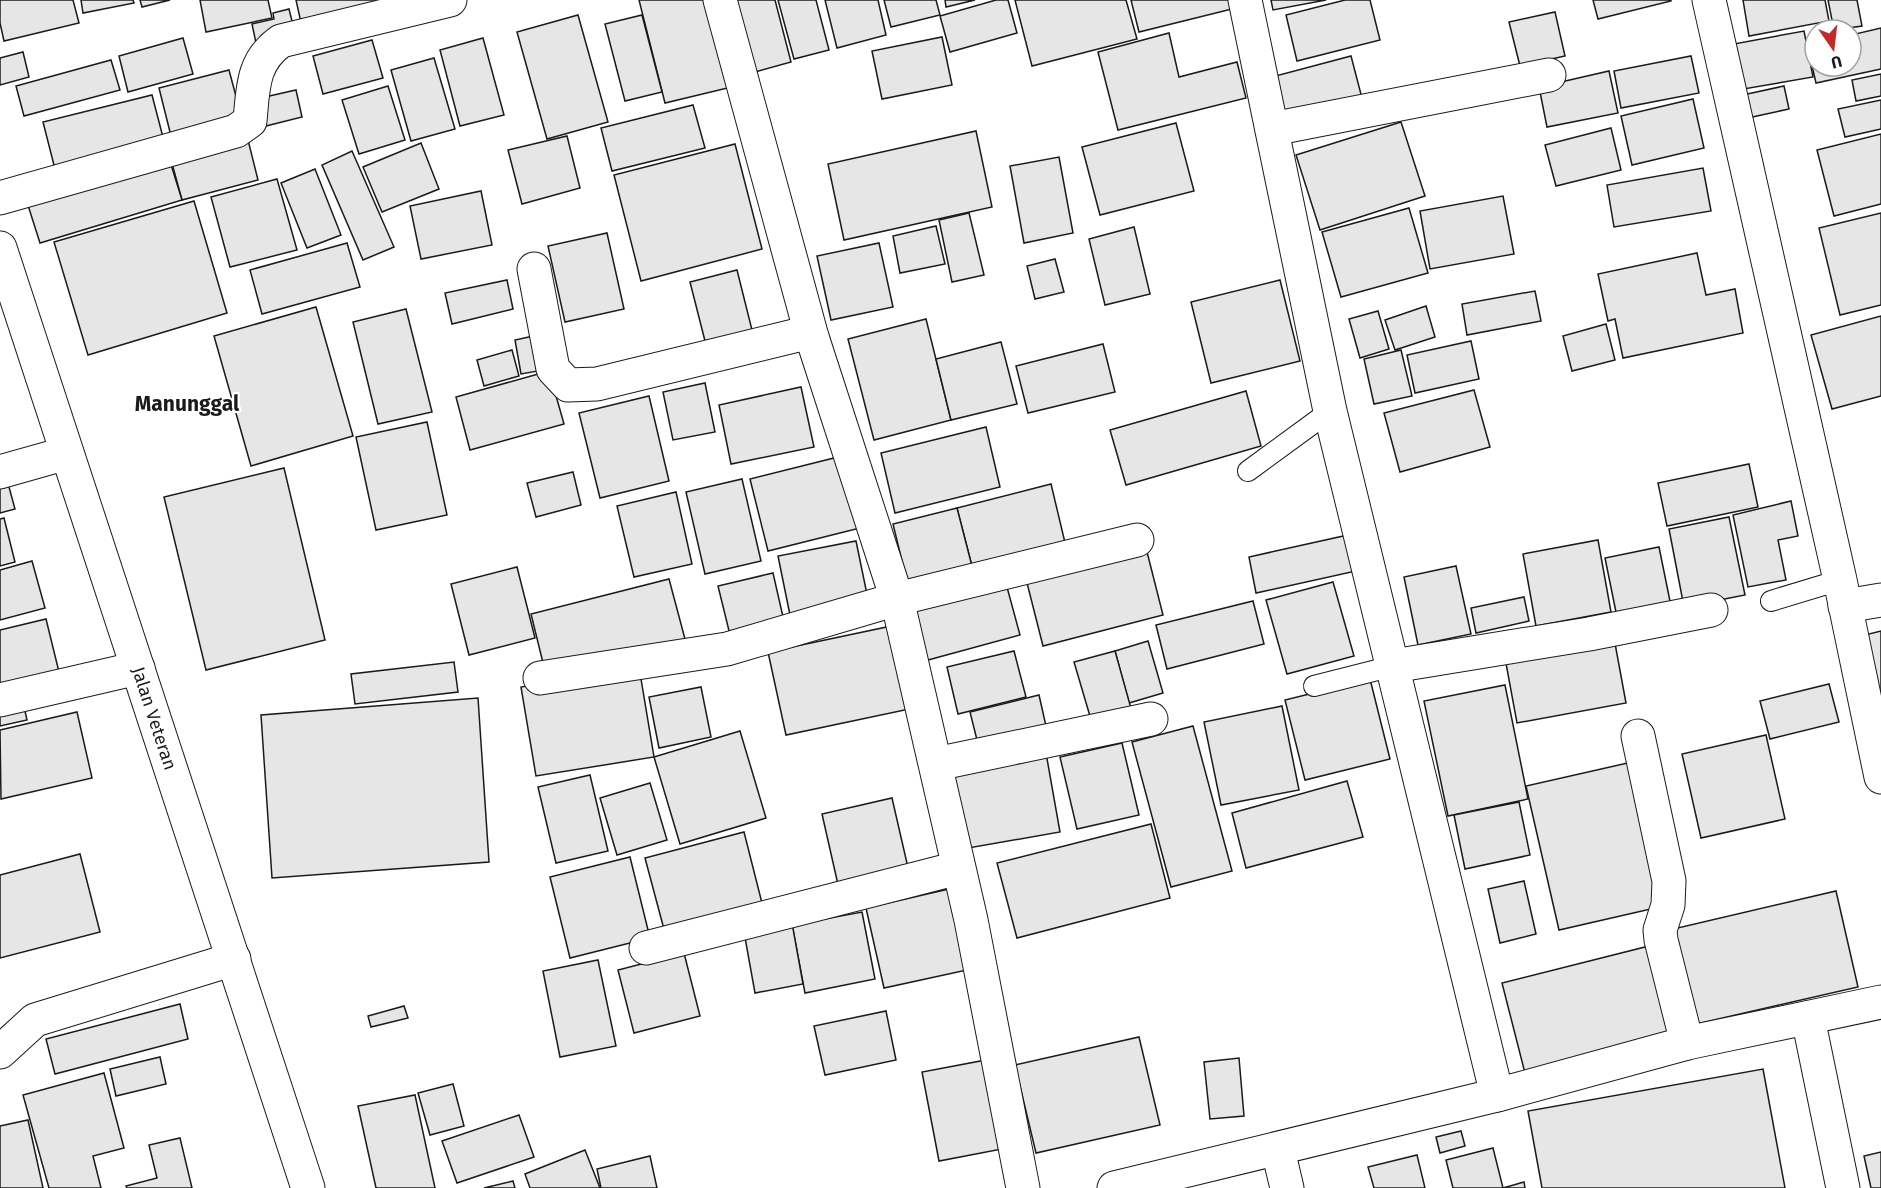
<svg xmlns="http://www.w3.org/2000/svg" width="1881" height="1188" viewBox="0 0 1881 1188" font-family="'Fira Sans',sans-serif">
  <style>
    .building { fill: #e6e6e6; stroke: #1a1a1a; stroke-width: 1.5 }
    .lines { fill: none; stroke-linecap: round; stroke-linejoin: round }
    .lane-casing { stroke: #1a1a1a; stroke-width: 22 }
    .street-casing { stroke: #1a1a1a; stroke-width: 35 }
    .primary-casing { stroke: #1a1a1a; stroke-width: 35 }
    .lane { stroke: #fff; stroke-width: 20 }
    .street { stroke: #fff; stroke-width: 33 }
    .primary { stroke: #fff; stroke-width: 33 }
    .labels { text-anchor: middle; stroke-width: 4.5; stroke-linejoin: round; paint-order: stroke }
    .street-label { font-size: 18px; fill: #1a1a1a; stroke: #fff }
    .quarter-label { font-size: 21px; font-weight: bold; fill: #1a1a1a; stroke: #fff }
  </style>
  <rect width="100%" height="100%" fill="#fff"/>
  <g class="building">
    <path d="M0 0H73L79 23 4 41 0 23Z"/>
    <path d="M81 0H133L134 3 83 13Z"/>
    <path d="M140 0H170L142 7Z"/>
    <path d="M200 0H268L272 18 206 32Z"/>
    <path d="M296 0H377L379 10 302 27Z"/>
    <path d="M639 0H718L740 85 665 103Z"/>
    <path d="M732 0H775L791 62 751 73Z"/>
    <path d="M778 0H816L829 50 794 59Z"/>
    <path d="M825 0H878L886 35 837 48Z"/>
    <path d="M884 0H936L940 15 891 27Z"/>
    <path d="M945 0H975L946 7Z"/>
    <path d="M996 0H1008L1017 33 950 52 940 16Z"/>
    <path d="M1015 0H1126L1137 39 1032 66Z"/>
    <path d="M1131 0H1238L1240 7 1139 32Z"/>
    <path d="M1271 0H1326L1273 10Z"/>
    <path d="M1345 0H1370L1380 40 1297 61 1286 15Z"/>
    <path d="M1593 0H1671V1L1598 19Z"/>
    <path d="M1743 0H1825L1829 21 1749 36Z"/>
    <path d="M1828 0H1857L1862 26 1834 30Z"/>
    <path d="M289 9 293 25 256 43 252 24 274 19 273 13Z"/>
    <path d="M1555 12 1565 56 1520 66 1509 22Z"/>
    <path d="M578 15 608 122 547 139 517 32Z"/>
    <path d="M642 15 662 92 625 101 605 24Z"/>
    <path d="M1881 28V69L1816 83 1807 44 1815 43V66H1851V35Z"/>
    <path d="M1804 31 1813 77 1732 91 1723 46Z"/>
    <path d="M1169 33 1179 77 1237 62 1246 98 1118 130 1098 52Z"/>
    <path d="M942 37 952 85 882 99 872 51Z"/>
    <path d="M183 38 193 74 128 92 119 56Z"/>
    <path d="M483 38 504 115 460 126 440 50Z"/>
    <path d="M372 40 383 78 323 94 313 56Z"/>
    <path d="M23 52 29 77 0 85V58Z"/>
    <path d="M1351 56 1363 102 1280 125 1268 78Z"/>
    <path d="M1691 56 1699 93 1621 108 1614 71Z"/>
    <path d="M434 58 455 129 411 141 391 70Z"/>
    <path d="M111 60 120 90 24 116 16 86Z"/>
    <path d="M229 70 242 119 171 136 159 88Z"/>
    <path d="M1609 71 1618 113 1547 127 1539 87Z"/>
    <path d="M1881 74V96L1856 101 1852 80Z"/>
    <path d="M388 86 405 140 359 154 342 100Z"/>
    <path d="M1784 86 1789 109 1743 119 1738 96Z"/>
    <path d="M296 90 302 117 262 127 256 99Z"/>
    <path d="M152 95 165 145 56 173 43 122Z"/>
    <path d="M1693 99 1704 148 1632 165 1621 116Z"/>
    <path d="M1881 100V129L1845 137 1838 109Z"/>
    <path d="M693 105 705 148 612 171 601 128Z"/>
    <path d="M1401 122 1425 196 1320 230 1296 155Z"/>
    <path d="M1176 123 1194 191 1100 215 1082 147Z"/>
    <path d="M1611 128 1621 170 1556 186 1545 145Z"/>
    <path d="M976 131 992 207 844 240 828 164Z"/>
    <path d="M1881 134V204L1834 216 1817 150Z"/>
    <path d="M247 136 258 180 182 200 170 156Z"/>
    <path d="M567 136 580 188 522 204 508 150Z"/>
    <path d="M421 143 439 189 382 212 363 167Z"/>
    <path d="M735 144 762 249 641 281 614 175Z"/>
    <path d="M352 151 394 247 363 260 322 165Z"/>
    <path d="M168 155 182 200 40 243 26 199Z"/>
    <path d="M1059 157 1073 233 1024 243 1010 166Z"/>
    <path d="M1703 168 1711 211 1614 227 1607 185Z"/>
    <path d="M315 169 341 235 307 248 281 183Z"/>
    <path d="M277 179 297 250 230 267 211 197Z"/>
    <path d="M481 191 492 245 421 259 410 206Z"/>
    <path d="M1503 196 1514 254 1430 269 1420 211Z"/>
    <path d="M194 201 227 313 88 355 54 242Z"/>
    <path d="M1409 208 1428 273 1341 297 1322 232Z"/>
    <path d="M969 213 984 275 952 282 939 220Z"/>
    <path d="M1881 213V305L1840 315 1819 228Z"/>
    <path d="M936 226 945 264 900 273 893 236Z"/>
    <path d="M1134 227 1150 294 1105 305 1089 239Z"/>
    <path d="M607 233 624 309 565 322 548 246Z"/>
    <path d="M347 243 360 287 262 314 250 270Z"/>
    <path d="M879 243 893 307 831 320 817 256Z"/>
    <path d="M1697 253 1706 295 1735 289 1743 333 1623 358 1615 319 1608 321 1598 274Z"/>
    <path d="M1055 259 1064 292 1035 299 1027 266Z"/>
    <path d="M737 270 752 330 705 341 690 282Z"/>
    <path d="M507 280 513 309 452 324 445 293Z"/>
    <path d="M1280 280 1300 361 1211 383 1191 302Z"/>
    <path d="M1535 291 1541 321 1467 335 1462 304Z"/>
    <path d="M1426 306 1435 337 1395 350 1385 320Z"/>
    <path d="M316 307 353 436 251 466 214 336Z"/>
    <path d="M406 309 432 412 378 424 353 322Z"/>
    <path d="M1378 311 1389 349 1360 358 1349 319Z"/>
    <path d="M1881 316V396L1832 409 1811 335Z"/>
    <path d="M926 319 951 420 874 440 848 339Z"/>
    <path d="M1606 324 1615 360 1572 371 1563 336Z"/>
    <path d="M538 335 544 370 521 374 515 340Z"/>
    <path d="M1471 341 1479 379 1415 393 1407 355Z"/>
    <path d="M1001 342 1017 404 951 420 936 359Z"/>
    <path d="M1103 344 1115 392 1028 413 1016 366Z"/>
    <path d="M512 350 519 376 484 386 477 360Z"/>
    <path d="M1401 350 1412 396 1374 404 1364 359Z"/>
    <path d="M549 371 564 424 470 450 456 397Z"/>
    <path d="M705 383 715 432 673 440 663 392Z"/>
    <path d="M801 387 814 447 731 464 719 405Z"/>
    <path d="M1474 390 1490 447 1400 472 1384 413Z"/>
    <path d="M1246 391 1261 446 1126 485 1110 430Z"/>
    <path d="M649 396 669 481 600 498 579 413Z"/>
    <path d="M427 422 447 515 376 530 356 437Z"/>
    <path d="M986 427 1000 487 895 513 881 453Z"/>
    <path d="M842 456 860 528 768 551 750 479Z"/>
    <path d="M1749 464 1758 507 1667 526 1658 483Z"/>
    <path d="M284 468 325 640 206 670 164 497Z"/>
    <path d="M573 472 581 505 536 517 527 483Z"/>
    <path d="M6 476 15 509 0 513V477Z"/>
    <path d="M742 479 761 561 705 574 686 492Z"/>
    <path d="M1051 484 1067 551 974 574 957 508Z"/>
    <path d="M676 492 692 564 634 577 617 506Z"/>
    <path d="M1791 501 1798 536 1778 540 1786 580 1748 587 1733 515Z"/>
    <path d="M957 508 974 574 909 590 893 524Z"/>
    <path d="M1729 517 1745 595 1684 607 1669 529Z"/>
    <path d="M4 518 15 562 0 566V519Z"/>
    <path d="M1348 535 1356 571 1256 593 1249 557Z"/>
    <path d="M1598 540 1611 612 1536 626 1523 554Z"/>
    <path d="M856 541 869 604 791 620 778 556Z"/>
    <path d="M1145 544 1163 615 1043 646 1025 575Z"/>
    <path d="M1659 547 1672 611 1618 622 1605 558Z"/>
    <path d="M32 561 45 608 0 620V570Z"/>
    <path d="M1456 566 1471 634 1418 645 1404 577Z"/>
    <path d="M517 567 535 638 469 655 451 584Z"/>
    <path d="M773 573 786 630 732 643 718 586Z"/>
    <path d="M1004 576 1020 635 917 663 901 604Z"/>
    <path d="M669 579 685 639 546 675 531 614Z"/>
    <path d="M1333 582 1354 656 1287 674 1266 600Z"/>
    <path d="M1524 597 1529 621 1476 633 1471 608Z"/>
    <path d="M1253 601 1264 644 1167 669 1156 625Z"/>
    <path d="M46 619 60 676 0 690V630Z"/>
    <path d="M901 624 919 707 786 735 768 652Z"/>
    <path d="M1881 631V696L1868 699 1853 638Z"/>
    <path d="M1614 638 1626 703 1517 723 1505 658Z"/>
    <path d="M1148 641 1163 693 1129 703 1115 651Z"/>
    <path d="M1014 651 1026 697 958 714 947 667Z"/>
    <path d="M1115 651 1132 712 1092 723 1074 662Z"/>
    <path d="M454 662 458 692 355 704 351 674Z"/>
    <path d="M639 667 654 757 536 776 521 687Z"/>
    <path d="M1370 679 1390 759 1305 780 1285 700Z"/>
    <path d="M1829 684 1839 722 1770 739 1760 701Z"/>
    <path d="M1505 685 1528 799 1448 816 1424 701Z"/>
    <path d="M701 687 711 737 659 748 649 697Z"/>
    <path d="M1039 695 1048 735 980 752 970 712Z"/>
    <path d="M478 698 489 862 272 878 261 715Z"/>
    <path d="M23 702 27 720 0 726V708Z"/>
    <path d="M1282 706 1299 790 1221 805 1204 722Z"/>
    <path d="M77 712 92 778 1 799 0 730Z"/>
    <path d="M1193 726 1232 871 1171 887 1132 742Z"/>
    <path d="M740 731 766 818 680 844 654 757Z"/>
    <path d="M1766 735 1785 819 1701 838 1682 754Z"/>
    <path d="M1122 743 1139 815 1077 829 1060 757Z"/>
    <path d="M1046 753 1060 832 957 850 943 770Z"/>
    <path d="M1632 762 1664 906 1559 930 1526 786Z"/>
    <path d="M590 775 608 851 556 863 538 787Z"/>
    <path d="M1347 781 1363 837 1246 868 1232 813Z"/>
    <path d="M650 783 667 840 617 855 600 798Z"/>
    <path d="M892 798 909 872 839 889 822 814Z"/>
    <path d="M1519 802 1530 855 1465 869 1454 815Z"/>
    <path d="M1151 824 1170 898 1017 938 997 863Z"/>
    <path d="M744 832 763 907 665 933 645 858Z"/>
    <path d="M80 854 100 932 0 958V875Z"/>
    <path d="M630 857 650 938 570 958 550 877Z"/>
    <path d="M1524 881 1536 934 1500 943 1488 889Z"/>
    <path d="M949 889 967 970 884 988 866 908Z"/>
    <path d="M1836 891 1858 987 1692 1025 1669 930Z"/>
    <path d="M862 912 875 979 805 993 792 925Z"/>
    <path d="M792 923 803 984 755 993 744 932Z"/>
    <path d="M1649 946 1672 1040 1526 1077 1502 983Z"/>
    <path d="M684 953 700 1016 634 1033 618 970Z"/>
    <path d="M598 960 616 1046 560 1057 543 971Z"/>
    <path d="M180 1004 188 1039 55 1074 46 1039Z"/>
    <path d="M404 1006 408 1018 371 1027 368 1016Z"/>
    <path d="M886 1011 896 1060 825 1075 814 1026Z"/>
    <path d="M1139 1037 1160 1125 1036 1153 1015 1065Z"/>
    <path d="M160 1057 166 1084 116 1096 110 1069Z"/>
    <path d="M1239 1058 1244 1116 1210 1119 1204 1062Z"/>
    <path d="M986 1060 1002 1149 939 1161 922 1072Z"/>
    <path d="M1763 1069 1785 1188H1542L1528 1111Z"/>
    <path d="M104 1073 124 1148 93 1156 101 1188H49L23 1095Z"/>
    <path d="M453 1084 464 1126 430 1135 418 1093Z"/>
    <path d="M415 1095 435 1188H376L358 1106Z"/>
    <path d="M519 1115 534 1157 457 1183 442 1141Z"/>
    <path d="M28 1120 43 1188H0V1126Z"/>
    <path d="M1461 1131 1465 1146 1440 1153 1436 1137Z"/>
    <path d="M180 1138 192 1188H127L126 1186 157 1178 149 1145Z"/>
    <path d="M1493 1148 1503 1188H1453L1446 1160Z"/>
    <path d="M585 1150 600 1188H530L525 1174Z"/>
    <path d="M1881 1152V1188H1871L1864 1156Z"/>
    <path d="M1417 1155 1425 1188H1374L1368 1167Z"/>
    <path d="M650 1156 657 1188H601L597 1169Z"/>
    <path d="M513 1181 515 1188H484Z"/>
    <path d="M1524 1182 1525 1188H1501H1503Z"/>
  </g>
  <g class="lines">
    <defs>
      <g id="lane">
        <path d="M1248 471 1330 411"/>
        <path d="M1771 601 1840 580"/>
        <path d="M1314 686 1393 666"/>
      </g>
      <g id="street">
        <path d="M720 0 812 337 897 599 971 920 1023 1188"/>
        <path d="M1245 0 1330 411 1497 1095"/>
        <path d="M1709 0 1840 580 1881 777"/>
        <path d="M1272 129 1549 75"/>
        <path d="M0 198 236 131 250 121C253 89 252 61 281 41L450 0"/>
        <path d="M534 269 553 369 568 385 597 384 798 335 812 337"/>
        <path d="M0 472 67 453"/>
        <path d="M1845 606 1881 600"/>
        <path d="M1393 666 1589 634 1711 610"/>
        <path d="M540 678 727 649 897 599 1137 540"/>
        <path d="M0 700 138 668"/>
        <path d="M1638 736 1669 881 1668 905 1660 930 1661 940 1687 1043"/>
        <path d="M936 764 1151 719"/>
        <path d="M646 948 958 868"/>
        <path d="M1808 1018 1843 1188"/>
        <path d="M0 1052 35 1020 234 959"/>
        <path d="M1278 1150 1287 1188"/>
        <path d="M1114 1188 1497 1095 1687 1043 1881 1002"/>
      </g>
      <g id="primary">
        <path id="s1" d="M0 248 308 1188"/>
      </g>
    </defs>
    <use href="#lane" class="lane-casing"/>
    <use href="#street" class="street-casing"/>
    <use href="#primary" class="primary-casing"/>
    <use href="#lane" class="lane"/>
    <use href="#street" class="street"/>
    <use href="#primary" class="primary"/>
  </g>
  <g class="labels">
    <g class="street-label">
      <text dy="6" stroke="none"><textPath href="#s1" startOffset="495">Jalan Veteran</textPath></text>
    </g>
    <g class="quarter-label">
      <text x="187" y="411">Manunggal</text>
    </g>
  </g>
  <g transform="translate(1833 48) rotate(166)"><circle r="28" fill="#ffffff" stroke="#a3a3a3" stroke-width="1.5"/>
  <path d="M0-4.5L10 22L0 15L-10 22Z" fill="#c62828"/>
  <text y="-9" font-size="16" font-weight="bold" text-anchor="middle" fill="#1a1a1a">U</text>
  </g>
</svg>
